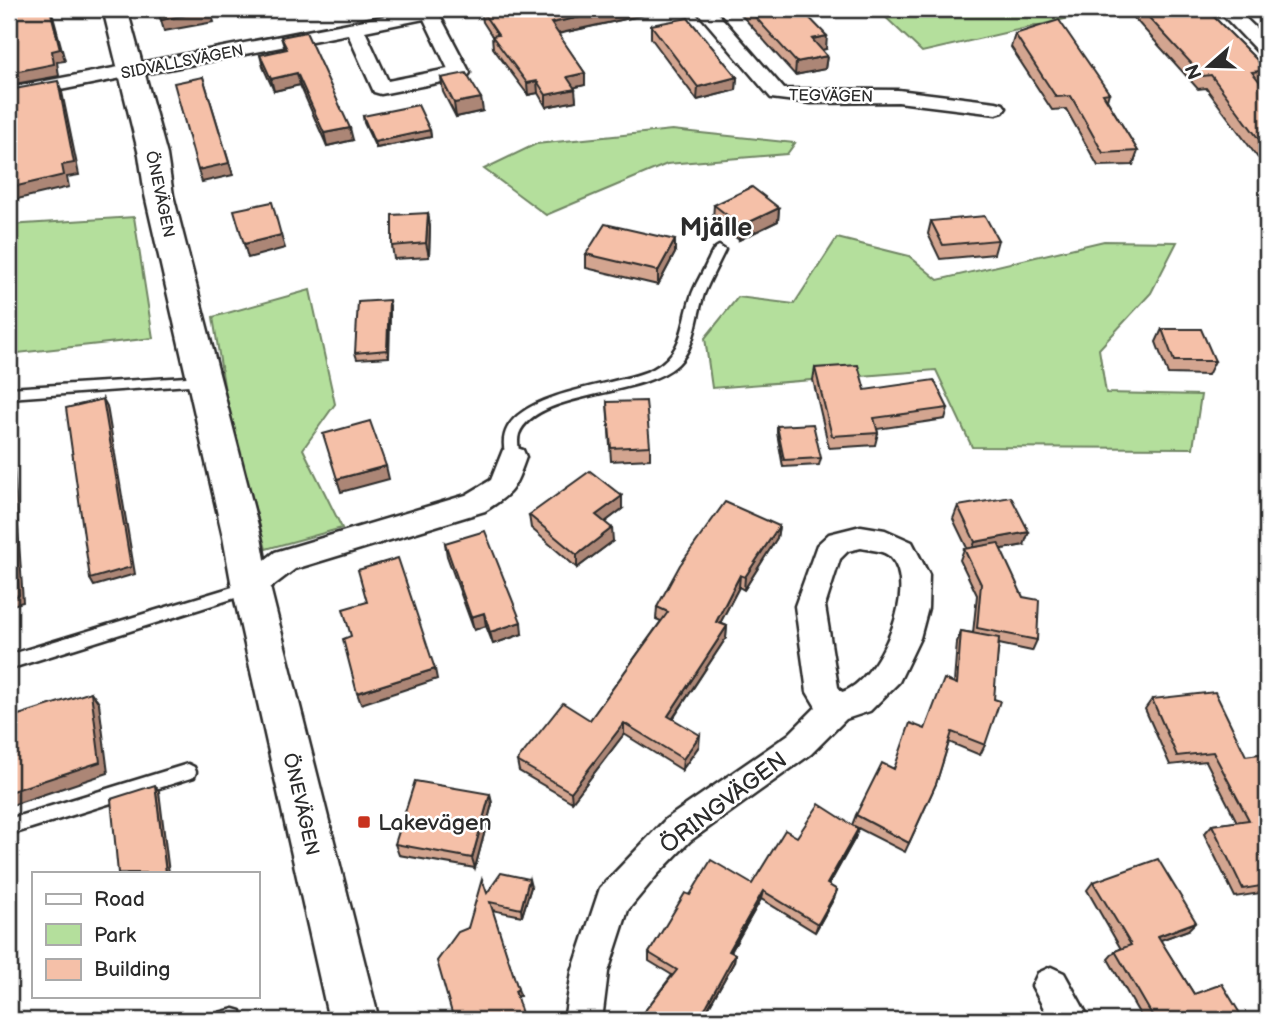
<svg xmlns="http://www.w3.org/2000/svg" width="1276" height="1029" viewBox="0 0 1276 1029" font-family="'Balsamiq Sans',sans-serif">
  <style>
    .green { fill: #b4df9c; stroke: #708564; stroke-width: 2 }
    .lines { fill: none; stroke-linecap: round; stroke-linejoin: round }
    .service-casing { stroke: #2b2b2b; stroke-width: 5 }
    .minor-casing { stroke: #2b2b2b; stroke-width: 5 }
    .tertiary-casing { stroke: #2b2b2b; stroke-width: 5 }
    .service { fill: #fff; fill-rule: evenodd }
    .minor { fill: #fff; fill-rule: evenodd }
    .tertiary { fill: #fff; fill-rule: evenodd }
    .wall { fill: #d3a590; stroke: #2b2b2b; stroke-width: 2 }
    .shaded-wall { fill: #ac8676; stroke: #2b2b2b; stroke-width: 2 }
    .building { fill: #f5c0a8; stroke: #2b2b2b; stroke-width: 2 }
    .poi-dot { fill: #c8321e; stroke: #fff; stroke-width: 2.5 }
    .labels { text-anchor: middle; stroke-width: 5; stroke-linejoin: round; paint-order: stroke }
    .far-street-label { font-size: 16px; fill: #2b2b2b; stroke: #fff }
    .street-label { font-size: 19px; fill: #2b2b2b; stroke: #fff }
    .near-street-label { font-size: 23px; fill: #2b2b2b; stroke: #fff }
    .near-poi-label { font-size: 23px; fill: #2b2b2b; stroke: #fff; text-anchor: start }
    .district-label { font-size: 26px; font-weight: bold; fill: #2b2b2b; stroke: #fff }
  </style>
  <rect width="100%" height="100%" fill="#fff"/>
  <filter id="ink" filterUnits="userSpaceOnUse"><feTurbulence type="fractalNoise" baseFrequency=".0143" numOctaves="2"/><feDisplacementMap in="SourceGraphic" scale="14" xChannelSelector="R" yChannelSelector="G"/><feConvolveMatrix kernelMatrix="1 2 1 2 8 2 1 2 1" color-interpolation-filters="sRGB"/></filter>
  <g filter="url(#ink)">
    <g class="green">
      <path d="M877 9H1087L1091 13 922 52Z"/>
      <path d="M672 130 795 143 787 154 667 164 546 215 484 169 536 144Z"/>
      <path d="M134 217 153 338 9 354V225Z"/>
      <path d="M837 238 909 256 938 280 1104 241 1177 242 1151 293 1099 349 1106 393 1201 395 1193 448 972 447 936 370 712 388 705 338 738 297 794 304Z"/>
      <path d="M310 290 335 404 303 449 342 528 266 549 228 410 213 317Z"/>
    </g>
    <g class="lines">
      <defs>
        <g id="service">
          <path d="M719 246 725 250C718 265 710 279 704 294 696 317 696 346 678 364 642 398 537 390 519 434 516 443 521 452 518 461H508C478 392 618 388 653 369 684 352 681 327 691 297 695 285 702 274 707 263 711 256 712 249 719 246Z"/>
          <path d="M203 376 209 380 203 384 9 398V388Z"/>
          <path d="M249 582 254 584 256 588 254 592 9 669V655Z"/>
          <path d="M188 764 194 767 196 772 194 777 9 835V819Z"/>
          <path d="M234 1009 241 1011 242 1020H217L219 1013Z"/>
        </g>
        <g id="minor">
          <path d="M422 9H458L455 13 440 16 470 73 467 77 381 94 374 92 348 34 9 100V88ZM424 19 448 69 388 81 365 31Z"/>
          <path d="M695 9H714L784 89 898 90 996 102 1003 104 1006 108 1003 112 996 114 898 102 811 103 771 98Z"/>
          <path d="M1217 9H1236L1267 39V56L1260 54Z"/>
          <path d="M513 447 523 450 526 457C514 490 514 492 485 511L295 569 261 595 251 599 241 595 236 587 241 579 275 552 466 495 491 480 503 450Z"/>
          <path d="M861 526 885 530 912 542 929 575 928 608 920 638 899 682 870 711 846 719 811 754 690 841 657 875 628 910 608 972 602 1020H564L572 972 600 888 666 819 789 734 816 707 807 692 795 606 817 545 829 534ZM861 548C870 550 885 550 891 558 919 588 879 681 842 692L838 687 825 606 840 559 848 551Z"/>
          <path d="M1051 967 1064 973 1090 1020H1050L1032 986 1038 973Z"/>
        </g>
        <path id="tertiary" d="M103 9H127L167 155 173 195 261 537 270 587 379 1020H329L232 587 223 537 145 195 139 155Z"/>
      </defs>
      <use href="#service" class="service-casing"/>
      <use href="#minor" class="minor-casing"/>
      <use href="#tertiary" class="tertiary-casing"/>
      <use href="#service" class="service"/>
      <use href="#minor" class="minor"/>
      <use href="#tertiary" class="tertiary"/>
    </g>
    <g class="wall">
      <path d="M489 9H653V13L558 34 585 73V85L574 87 576 101 546 107 538 93 528 95 493 48 492 36 483 22 481 10Z"/>
      <path d="M736 9H801L826 49 821 50 827 56 825 69 795 75Z"/>
      <path d="M1126 9H1206L1267 70 1261 82 1267 91V162L1264 157 1258 158 1206 88 1198 89Z"/>
      <path d="M651 25 737 77 736 90 697 100 651 38Z"/>
      <path d="M1015 34 1109 93 1107 100 1138 151 1133 165 1098 166 1066 109 1052 110 1011 47Z"/>
      <path d="M281 37 353 140 327 146 300 85 274 91 263 67 260 55 285 50Z"/>
      <path d="M441 78 483 111 456 117 443 92Z"/>
      <path d="M363 116 430 130 431 137 376 148 364 123Z"/>
      <path d="M714 205 779 208 778 221 739 240 713 218Z"/>
      <path d="M428 213 430 227 429 257 394 259 392 246Z"/>
      <path d="M931 221 998 240 994 254 940 259 928 234Z"/>
      <path d="M675 253 658 285 586 268V254Z"/>
      <path d="M390 307 389 357 357 359 355 353Z"/>
      <path d="M1162 329 1215 361 1208 375 1168 374 1156 342Z"/>
      <path d="M815 368 865 390 948 408 945 419 877 429 878 433 875 445 829 448 813 380Z"/>
      <path d="M607 402 650 446V459L611 461Z"/>
      <path d="M777 426 821 458 819 465 783 467 777 433Z"/>
      <path d="M958 506 1024 545 1000 549 1037 640 1032 651 999 644 985 745 980 755 949 742 936 784 905 852 852 825 856 815 925 729 954 683 957 642 961 631 973 633 977 595 960 560 964 549 967 548 953 519Z"/>
      <path d="M622 509 605 522 613 541 577 568 531 528 529 515Z"/>
      <path d="M779 526 777 538 744 590 739 587 720 623 727 626 726 638 673 719 699 746 682 770 624 734 572 802 519 771 517 761 590 720 661 621 656 619 657 607Z"/>
      <path d="M445 543 522 634 493 644 486 626 474 630 447 556Z"/>
      <path d="M1152 699 1246 756 1267 753V892L1235 897 1204 834 1212 825 1237 822 1206 761 1170 765 1145 709Z"/>
      <path d="M490 794 492 804 475 868 399 855 395 844Z"/>
      <path d="M858 829 855 838 829 885 837 890 834 898 815 932 761 899 731 952 735 954 734 962 706 1012 700 1020H646L644 1019V1012L672 975 649 961V953L690 895 752 884 797 837Z"/>
      <path d="M1093 882 1188 930 1160 940 1194 994 1244 1020H1143L1108 959 1115 951 1121 949 1087 890Z"/>
      <path d="M531 887 522 916 492 910 520 996 468 928 487 893Z"/>
    </g>
    <g class="shaded-wall">
      <path d="M50 9H51L65 61 57 62 59 76 9 85V73L52 51Z"/>
      <path d="M620 9H653V13L552 35 551 23Z"/>
      <path d="M210 10 214 22 164 31 161 20Z"/>
      <path d="M827 36 826 49 810 52 812 39Z"/>
      <path d="M827 56 825 69 795 75 796 62Z"/>
      <path d="M297 73 300 85 274 91 271 79Z"/>
      <path d="M585 73V85L568 89 567 77Z"/>
      <path d="M203 77 233 175 202 182 198 170Z"/>
      <path d="M737 77 736 90 697 100 698 87Z"/>
      <path d="M58 81 62 92 79 175 67 177 69 187 9 201V188L62 165Z"/>
      <path d="M537 81 538 93 528 95 527 83Z"/>
      <path d="M575 89 576 101 546 107V95Z"/>
      <path d="M481 98 483 111 456 117 454 103Z"/>
      <path d="M350 128 353 140 327 146 324 133Z"/>
      <path d="M430 130 431 137 376 148 374 142Z"/>
      <path d="M779 208 778 221 739 240 741 226Z"/>
      <path d="M428 213 430 227 429 257 426 243Z"/>
      <path d="M281 235 285 248 248 258 244 244Z"/>
      <path d="M675 240V253L658 285V271Z"/>
      <path d="M389 300 390 307 389 357 387 350Z"/>
      <path d="M103 399 107 406 135 574 94 586 90 579Z"/>
      <path d="M9 430 12 435 23 602 9 606Z"/>
      <path d="M386 466 389 479 341 492 337 479Z"/>
      <path d="M622 496V509L597 528 596 515Z"/>
      <path d="M779 526 777 538 744 590 745 577Z"/>
      <path d="M612 528 613 541 577 568V555Z"/>
      <path d="M1029 532 1024 545 970 555 975 542Z"/>
      <path d="M740 575 739 587 715 633 716 622Z"/>
      <path d="M484 613 486 626 474 630 471 617Z"/>
      <path d="M521 622 522 634 493 644 490 632Z"/>
      <path d="M727 626 726 638 667 727 668 716Z"/>
      <path d="M435 669 437 679 361 704 357 693Z"/>
      <path d="M91 692 99 703 108 773 9 806V792Z"/>
      <path d="M624 723V734L572 802 571 792Z"/>
      <path d="M700 735 699 746 682 770 683 759Z"/>
      <path d="M155 785 159 791 169 873H166Z"/>
      <path d="M490 794 492 804 475 868 472 858Z"/>
      <path d="M858 829 855 838 824 893 827 884Z"/>
      <path d="M529 879 531 887 522 916 521 909Z"/>
      <path d="M837 890 834 898 815 932 818 924Z"/>
      <path d="M763 891 761 899 727 958 729 951Z"/>
      <path d="M1196 922 1188 930 1150 944 1158 936Z"/>
      <path d="M735 954 734 962 706 1012 700 1020H696Z"/>
      <path d="M518 989 520 996 517 997 515 991Z"/>
    </g>
    <g class="building">
      <path d="M9 9H50L60 49 52 51 54 64 9 73Z"/>
      <path d="M156 9H210V10L161 20Z"/>
      <path d="M489 9H620L551 23 585 73 567 77 575 89 546 95 537 81 527 83 492 36 498 35 481 10Z"/>
      <path d="M748 9H801L827 36 812 39 827 56 796 62Z"/>
      <path d="M1141 9H1206L1267 70 1252 72 1267 91V145L1264 146 1211 75 1203 76Z"/>
      <path d="M688 18 737 77 698 87 651 25Z"/>
      <path d="M1059 20 1109 93 1103 94 1138 151 1103 153 1071 96 1056 97 1015 34Z"/>
      <path d="M306 32 350 128 324 133 297 73 271 79 260 55 287 49 281 37Z"/>
      <path d="M466 73 481 98 454 103 441 78Z"/>
      <path d="M203 77 229 163 198 170 174 83Z"/>
      <path d="M58 81 74 163 62 165 64 175 9 188V90Z"/>
      <path d="M418 105 430 130 374 142 363 116Z"/>
      <path d="M752 187 779 208 741 226 714 205Z"/>
      <path d="M272 202 281 235 244 244 234 210Z"/>
      <path d="M428 213 426 243 392 246V215Z"/>
      <path d="M985 216 998 240 943 245 931 221Z"/>
      <path d="M605 224 675 240 658 271 586 254Z"/>
      <path d="M389 300 387 350 355 353 358 302Z"/>
      <path d="M1162 329H1201L1215 361H1174Z"/>
      <path d="M858 365 865 390 934 380 948 408 874 418 878 433 832 436 815 368Z"/>
      <path d="M103 399 131 567 90 579 66 408Z"/>
      <path d="M646 401 650 446 611 448 607 402Z"/>
      <path d="M370 421 386 466 337 479 323 434Z"/>
      <path d="M813 424 821 458 784 460 777 426Z"/>
      <path d="M9 444 19 595 9 598Z"/>
      <path d="M590 471 622 496 596 515 612 528 577 555 529 515Z"/>
      <path d="M1011 497 1029 532 975 542 958 506Z"/>
      <path d="M725 502 779 526 745 577 740 575 716 622 727 626 668 716 700 735 683 759 624 723 571 792 517 761 563 703 590 720 668 612 657 607 680 565Z"/>
      <path d="M485 531 521 622 490 632 484 613 471 617 445 543Z"/>
      <path d="M998 543 1023 597 1039 600 1037 640 977 628 981 584 964 549Z"/>
      <path d="M398 558 435 669 357 693 343 639 351 636 343 609 367 602 358 570Z"/>
      <path d="M961 631 999 638 994 699 1000 701 985 745 952 732 936 784 909 843 856 815 882 763 894 769 910 723 925 729 944 679 957 684Z"/>
      <path d="M91 692 100 762 9 792V718Z"/>
      <path d="M1215 692 1246 756 1267 753V885L1243 889 1212 825 1249 820 1213 752 1177 756 1152 699Z"/>
      <path d="M415 781 490 794 472 858 395 844Z"/>
      <path d="M155 785 166 873H118L111 799Z"/>
      <path d="M819 804 858 829 827 884 837 890 818 924 763 891 729 951 735 954 707 1005 696 1020H654L644 1012 677 970 649 953 685 893 690 895 711 860 752 884 785 830 797 837Z"/>
      <path d="M1158 859 1196 922 1158 936 1194 994 1222 984 1244 1020H1155L1115 951 1131 945 1093 882Z"/>
      <path d="M501 873 529 879 521 909 490 902 518 989 515 991 524 1020H454L437 961 458 932 468 928 482 879 487 893Z"/>
    </g>
  </g>
  <rect class="poi-dot" x="357" y="815" width="14" height="14" rx="3.5"/>
  <g class="labels">
    <g class="far-street-label">
      <text transform="translate(182 61) rotate(-11)" y="6">SIDVALLSVÄGEN</text>
      <text transform="translate(831 95) rotate(1)" y="6">TEGVÄGEN</text>
      <text transform="translate(161 194) rotate(78)" y="6">ÖNEVÄGEN</text>
    </g>
    <g class="street-label">
      <text transform="translate(302 804) rotate(77)" y="7">ÖNEVÄGEN</text>
    </g>
    <g class="near-street-label">
      <text transform="translate(723 802) rotate(-37)" y="8">ÖRINGVÄGEN</text>
    </g>
    <g class="near-poi-label">
      <text x="378" y="830">Lakevägen</text>
    </g>
    <g class="district-label">
      <text x="716" y="236">Mjälle</text>
    </g>
  </g>
  <rect width="1276" height="1029" fill="none" stroke="#fff" stroke-width="35"/>
  <rect x="18" y="18" width="1241" height="994" fill="none" stroke="#2b2b2b" stroke-width="2.5" filter="url(#ink)"/>
  <rect x="32" y="872" width="228" height="126" fill="#ffffff" stroke="#aaaaaa" stroke-width="2"/>
  <rect x="46" y="894" width="35" height="10" fill="#ffffff" stroke="#aaaaaa" stroke-width="2"/>
  <text x="94" y="906" font-size="21" fill="#2b2b2b">Road</text>
  <rect x="46" y="924" width="35" height="21" fill="#b4df9c" stroke="#aaaaaa" stroke-width="2"/>
  <text x="94" y="942" font-size="21" fill="#2b2b2b">Park</text>
  <rect x="46" y="959" width="35" height="21" fill="#f5c0a8" stroke="#aaaaaa" stroke-width="2"/>
  <text x="94" y="976" font-size="21" fill="#2b2b2b">Building</text>
  <g transform="translate(1209 66) rotate(250)" stroke="#ffffff" stroke-width="5" paint-order="stroke">
  <path d="M0-5L12 26L0 18L-12 26Z" fill="#2b2b2b"/>
  <text y="-10" font-size="19" font-weight="bold" text-anchor="middle" fill="#2b2b2b">N</text>
  </g>
</svg>
